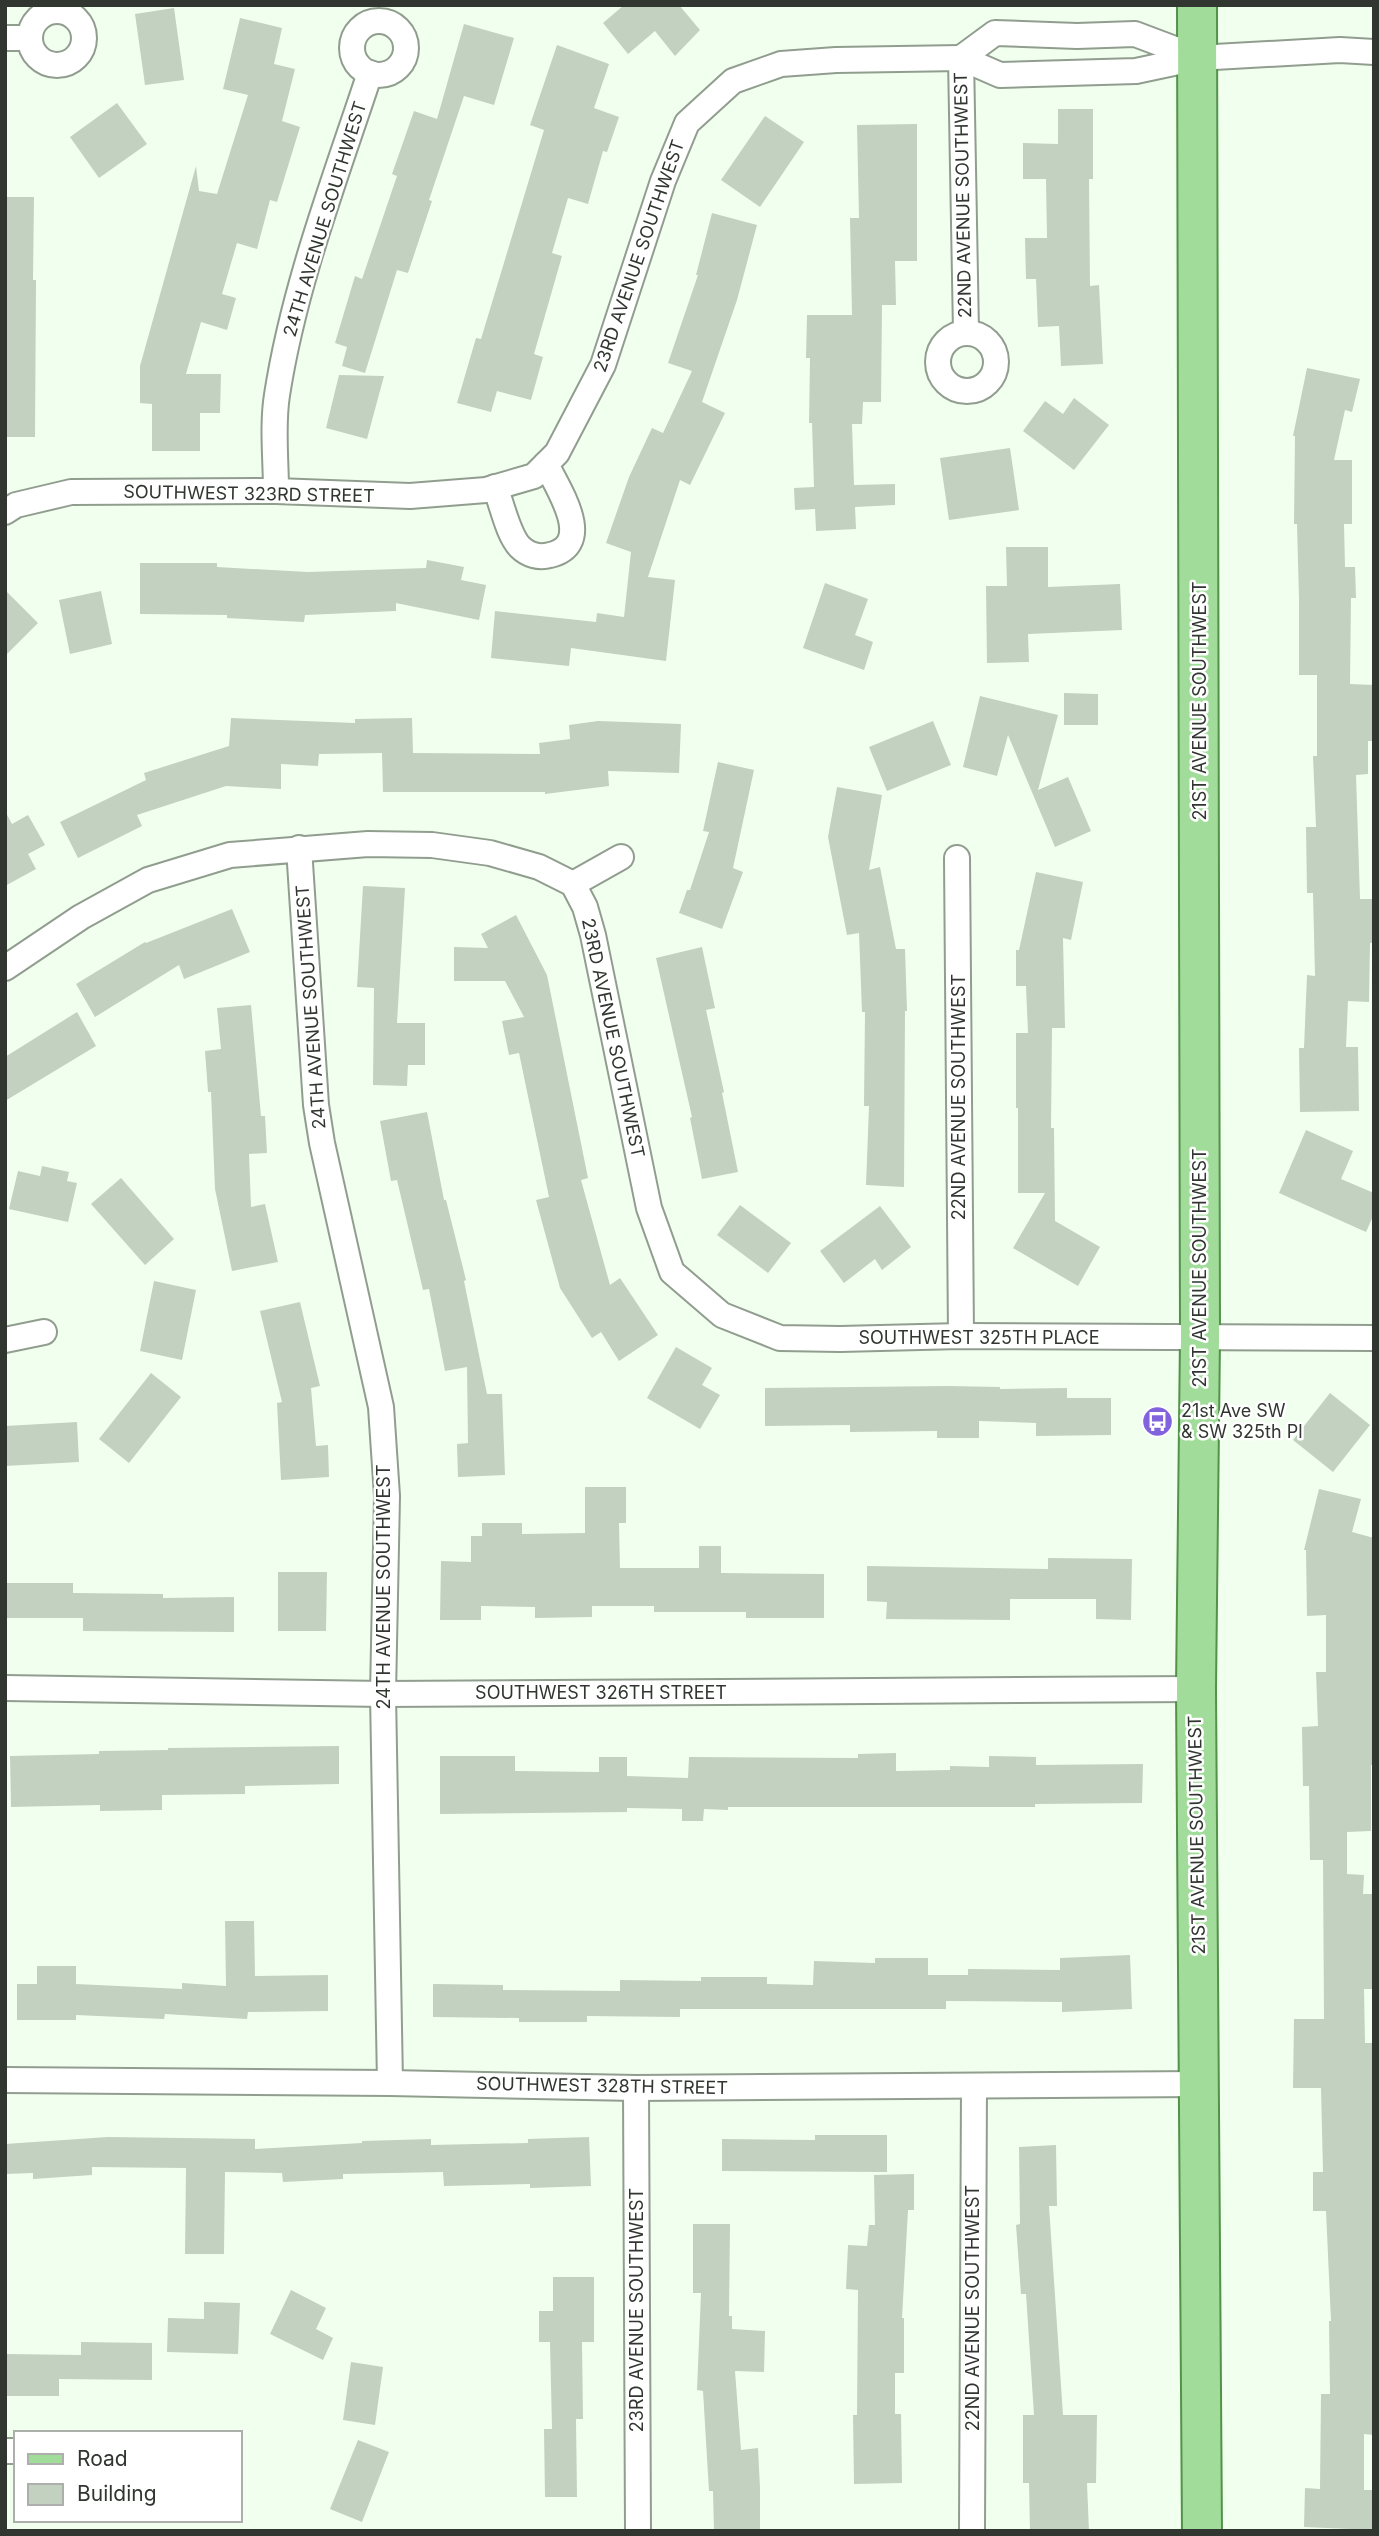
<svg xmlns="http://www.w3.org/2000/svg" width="1379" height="2536" viewBox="0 0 1379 2536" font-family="Inter,sans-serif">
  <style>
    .building { fill: #c3d1c1 }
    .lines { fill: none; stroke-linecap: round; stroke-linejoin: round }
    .street-casing { stroke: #919e8f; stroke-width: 28 }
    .primary-casing { stroke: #529249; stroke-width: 42 }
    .street { stroke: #fff; stroke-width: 24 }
    .primary { stroke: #a2dc9a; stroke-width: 38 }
    .labels { text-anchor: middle; stroke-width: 5; stroke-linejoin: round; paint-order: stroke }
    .street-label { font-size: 18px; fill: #313630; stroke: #fff }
    .poi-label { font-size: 18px; fill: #313630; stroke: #fff; text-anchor: start }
  </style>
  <rect width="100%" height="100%" fill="#f1ffef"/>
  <g class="building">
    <path d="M624 5H679L700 30 675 56 655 31 628 54 603 23Z"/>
    <path d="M174 8 184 80 145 85 135 14Z"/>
    <path d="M240 18 282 28 274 64 295 69 282 121 300 127 277 202 270 200 257 249 237 243 222 294 236 298 227 330 201 322 186 374H221L220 413H200V451H152V404L140 403V366L196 166 199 191 217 194 248 95 223 89Z"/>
    <path d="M464 24 514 38 494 105 464 96 429 200 432 201 408 273 397 270 365 373 342 366 347 347 335 343 355 276 362 279 397 176 392 174 414 111 437 119Z"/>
    <path d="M557 45 609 64 594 108 619 117 607 152 603 151 588 204 568 198 552 253 562 256 534 354 543 357 531 400 497 391 491 412 457 403 476 338 481 339 544 130 530 125Z"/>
    <path d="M117 103 147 144 99 178 70 137Z"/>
    <path d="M1058 109H1093V179H1089L1090 286 1099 285 1103 364 1061 366 1059 326 1038 327 1036 279H1026L1025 238H1047L1046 179H1023V143L1058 144Z"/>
    <path d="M765 116 804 142 760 207 721 180Z"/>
    <path d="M917 124V261H895L896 305H882L881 402H863L862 424H852L854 485 895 484V505L855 507 856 529 816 531 815 509 795 510 794 488 814 487 812 423H809L810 358H806L807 315H852L850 218H859L857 125Z"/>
    <path d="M5 197H34L33 280H36L35 437H5Z"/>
    <path d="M712 213 757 225 737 300 702 402 725 413 690 485 680 480 648 577 675 580 666 661 571 648 569 666 491 658 495 611 596 622 597 613 624 617 631 552 606 543 629 477 652 428 663 433 692 371 668 363 698 275H696Z"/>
    <path d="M1307 368 1360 379 1352 412 1345 410 1334 460H1352V524H1344L1345 567H1355L1356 598H1351L1350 684 1374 685V741H1368V774L1356 775 1360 899H1374V943H1370L1369 1002 1348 1001 1346 1047H1358L1359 1111 1300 1112 1299 1048H1304L1307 975 1315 976 1313 893H1307L1306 827H1316L1313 756H1317V675H1299V599L1297 524H1294L1295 436H1293Z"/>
    <path d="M339 375 384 376 367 439 326 428Z"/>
    <path d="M1074 398 1109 425 1074 470 1023 431 1045 401 1063 414Z"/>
    <path d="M1010 448 1019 510 949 520 940 458Z"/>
    <path d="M1006 547H1048V587L1120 584 1122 630 1028 634 1029 662 987 663 986 586H1007Z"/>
    <path d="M427 560 464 567 461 580 486 585 479 620 396 603V611L305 615 304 622 227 618V615L140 614V563H217V567L308 572 426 568Z"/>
    <path d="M825 583 868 599 855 635 873 642 864 670 803 648Z"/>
    <path d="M5 590 38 623 5 656Z"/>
    <path d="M101 591 112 644 70 654 59 600Z"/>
    <path d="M1064 693 1098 694V725H1064Z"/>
    <path d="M980 696 1058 715 1038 790 1068 777 1091 831 1055 847 1008 735 997 776 963 767Z"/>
    <path d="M231 718 355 723V719L412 718 413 753 540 754 539 743 570 739 569 725 598 721 681 724 679 773 608 771 609 786 545 794V792H383L382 753 319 754 318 766 281 764V789L226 786 137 815 142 826 78 858 60 822 146 780 144 773 229 746Z"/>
    <path d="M933 721 951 765 887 791 869 747Z"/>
    <path d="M718 762 754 770 733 868 743 872 722 929 679 913 687 890H690L709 832 703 831Z"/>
    <path d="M837 787 882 795 869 870 880 867 896 949H905L907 1011H905L904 1187 866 1185 869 1106H864L865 1012H862L859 933 847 935 828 837Z"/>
    <path d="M5 811 12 824 28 815 45 845 28 854 36 869 5 886Z"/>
    <path d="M1036 872 1083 882 1071 940 1063 938 1065 1028H1052L1051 1128H1054L1055 1221 1100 1247 1078 1286 1013 1248 1045 1193H1018V1108H1016V1033H1028L1026 986H1016V950H1019Z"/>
    <path d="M363 886 405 888 397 1023H425V1065H408L407 1086 373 1085 374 988 357 987Z"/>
    <path d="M232 909 250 952 184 979 179 965 95 1017 76 984 145 942 146 943Z"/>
    <path d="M516 915 547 975 588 1178 581 1180 610 1285 620 1278 658 1335 619 1361 601 1332 592 1338 560 1288 536 1200 549 1197 519 1053 509 1055 502 1021 524 1017 505 981H454V947L488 948 481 934Z"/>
    <path d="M702 947 715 1008 706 1010 724 1092 722 1093 738 1172 702 1179 690 1118 692 1117 656 958Z"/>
    <path d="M251 1005 261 1116H265L267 1153 249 1154 251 1207 265 1204 278 1262 232 1271 215 1189 211 1092H208L205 1051 221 1049 217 1008Z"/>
    <path d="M77 1012 96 1046 5 1101V1057Z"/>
    <path d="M427 1112 444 1200H446L466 1280 464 1281 487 1394H502L505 1475 458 1477 457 1444 468 1443 467 1367 445 1371 429 1289 423 1290 397 1180 391 1181 380 1121Z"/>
    <path d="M1306 1130 1353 1151 1341 1179 1374 1193V1214L1366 1232 1279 1193Z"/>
    <path d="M42 1166 69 1172 67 1181 77 1183 68 1222 9 1209 18 1171 40 1176Z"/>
    <path d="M121 1178 174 1239 145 1265 91 1204Z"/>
    <path d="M740 1205 791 1243 768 1273 717 1235Z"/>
    <path d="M880 1206 911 1247 882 1270 875 1259 844 1283 820 1251Z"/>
    <path d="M154 1281 196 1290 182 1360 140 1351Z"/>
    <path d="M300 1302 320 1386 311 1388 316 1446 328 1445 329 1477 281 1480 277 1403 282 1402 260 1311Z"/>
    <path d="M676 1347 712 1368 702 1385 720 1395 700 1429 647 1398Z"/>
    <path d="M151 1373 181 1397 129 1463 99 1439Z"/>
    <path d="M948 1386 1000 1387V1389L1067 1388V1398H1111V1435L1036 1436V1423L979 1421V1438H937V1431L850 1432V1425L765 1426V1388Z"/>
    <path d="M1330 1393 1370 1425 1333 1472 1293 1440Z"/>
    <path d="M77 1422 79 1462 5 1466V1426Z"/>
    <path d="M585 1487H626V1523H619L620 1568H699V1546H721V1573L824 1574V1618H746V1612H654V1606H592V1617L535 1618V1607L481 1606V1620H440L441 1561 471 1562V1536H482V1523H522V1534L585 1533Z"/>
    <path d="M1319 1489 1361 1499 1352 1532 1374 1538V1765H1371V1831L1347 1832V1874L1364 1875 1363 1894H1374V1989H1364L1365 2043H1374V2435L1364 2434V2490H1374V2530L1304 2527 1305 2488 1320 2489 1321 2394H1330L1329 2321H1331L1326 2211H1313V2172H1323L1321 2088H1293L1294 2019H1324L1323 1860H1310L1309 1786H1303L1302 1727 1318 1726 1316 1672H1326V1615L1307 1616 1306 1550H1304Z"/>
    <path d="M1048 1558 1132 1559 1131 1620 1096 1619V1599H1010V1620L886 1619 887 1602 867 1601V1566L1048 1569Z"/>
    <path d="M278 1572H327L326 1631H278Z"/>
    <path d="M5 1583H73V1593L163 1594V1598L234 1597V1632L83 1631V1618H5Z"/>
    <path d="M339 1746V1784L245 1786V1794L162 1795V1810L100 1811V1805L11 1807 10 1756 99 1754V1751L168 1750V1748Z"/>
    <path d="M896 1753V1771L950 1770V1766L989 1767V1756L1036 1757V1765L1143 1764 1142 1803 1035 1804V1807H728V1810L704 1809 703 1821H682V1809L627 1808V1812L440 1814V1756H515V1771L599 1772V1757H627V1776L688 1778 689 1757 858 1758V1754Z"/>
    <path d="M225 1921H254L255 1976 328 1975V2011L248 2012 247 2019 165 2014 164 2019 76 2015V2020H17V1984H37V1966H76V1984L182 1989V1983L226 1986Z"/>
    <path d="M1130 1955 1132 2009 1062 2012V2002L946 2001V2009H680V2017L587 2016V2022H519V2018L433 2017V1984L503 1985V1990L620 1991V1980L701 1981V1977H767V1984L813 1985 814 1961 875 1963V1958H928V1975H968V1969L1060 1970V1958Z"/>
    <path d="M815 2135H887V2172L722 2171V2139L815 2140Z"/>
    <path d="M108 2137 255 2139V2149L362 2143V2141L431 2139V2145L528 2143V2139L589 2137 591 2186 530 2188V2184L444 2186 443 2172 343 2174V2179L283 2182 282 2173 225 2172 224 2254H185L186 2168 92 2167V2175L33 2179V2173L5 2174V2144Z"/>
    <path d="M1056 2145 1057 2206H1049L1063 2415H1097L1096 2483H1087L1089 2531H1030L1029 2483H1023V2415H1034L1026 2294H1021L1016 2225 1020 2224 1019 2147Z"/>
    <path d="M914 2174V2210H908L902 2318H904V2373H895V2414H901L902 2483 854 2484 853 2415H857L858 2290 846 2289 848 2245 867 2246 869 2225H875L874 2175Z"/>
    <path d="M693 2224H730L729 2316H732V2329L765 2331 764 2372 735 2371 741 2450 758 2448 760 2488V2531H714L713 2491H709L703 2391 697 2390 701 2293H693Z"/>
    <path d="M553 2277H594V2342H582L583 2419H576L577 2497H545L544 2429H552L550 2342H539V2311H553Z"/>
    <path d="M291 2290 326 2308 316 2329 333 2338 323 2360 270 2334Z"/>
    <path d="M204 2302 240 2303 238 2354 167 2352 168 2318 204 2319Z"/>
    <path d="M81 2342 152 2343V2380L59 2379V2396H5V2354L81 2355Z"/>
    <path d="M351 2362 383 2367 375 2425 343 2420Z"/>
    <path d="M358 2440 389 2452 362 2522 330 2509Z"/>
  </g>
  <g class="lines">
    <defs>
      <g id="street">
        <circle cx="57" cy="38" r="27"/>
        <circle cx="379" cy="48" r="27"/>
        <path d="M5 38H29"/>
        <path d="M961 58 966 332"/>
        <path d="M961 58 995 33 1077 36 1135 34 1196 57"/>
        <circle cx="967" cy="362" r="29"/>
        <path d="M495 487C502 504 508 535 520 547 528 555 539 558 550 555 596 544 558 489 546 464"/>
        <path d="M276 491C276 460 272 426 277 395 294 285 335 179 370 73"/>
        <path d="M5 512 16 505 71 492 276 491 410 496 486 490 534 476 557 453 603 365 663 181 687 123 733 81 781 64 836 60 961 58 1000 75 1136 71 1197 58 1340 50 1374 52"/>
        <path d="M299 848 316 1105 322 1143 381 1407 387 1496 383 1694 390 2083"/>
        <path d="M621 857 573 884 585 907 593 935 649 1208 672 1272 722 1315 780 1338 840 1339 961 1336 1374 1338"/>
        <path d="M957 858 961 1336"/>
        <path d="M5 968 81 917 148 880 230 855 368 844 432 845 490 853 539 867 573 884"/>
        <path d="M5 1340 44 1332"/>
        <path d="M5 1688 383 1694 1196 1689"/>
        <path d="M5 2080 390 2083 636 2088 1200 2084"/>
        <path d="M636 2088 638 2531"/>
        <path d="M5 2451H16"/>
        <path d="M972 2531 974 2086"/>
      </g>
      <path id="primary" d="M1197 5 1200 1338 1196 1689 1202 2531"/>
    </defs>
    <use href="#street" class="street-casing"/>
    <use href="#primary" class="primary-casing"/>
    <use href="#street" class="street"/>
    <use href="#primary" class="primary"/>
  </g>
  <defs>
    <symbol id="bus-disc" viewBox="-11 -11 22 22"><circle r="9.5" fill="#8163de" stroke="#fff"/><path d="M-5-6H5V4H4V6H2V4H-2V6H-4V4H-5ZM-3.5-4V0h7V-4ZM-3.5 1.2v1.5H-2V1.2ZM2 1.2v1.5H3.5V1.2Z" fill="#fff"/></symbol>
  </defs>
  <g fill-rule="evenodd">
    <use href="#bus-disc" x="1140" y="1404" width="35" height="35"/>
  </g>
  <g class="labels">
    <g class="street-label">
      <text transform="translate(963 195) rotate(-91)" y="6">22ND AVENUE SOUTHWEST</text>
      <text transform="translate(325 219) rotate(-73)" y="6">24TH AVENUE SOUTHWEST</text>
      <text transform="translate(639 256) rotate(-71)" y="6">23RD AVENUE SOUTHWEST</text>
      <text transform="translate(249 494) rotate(1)" y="6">SOUTHWEST 323RD STREET</text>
      <text transform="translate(1200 701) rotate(-90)" y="6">21ST AVENUE SOUTHWEST</text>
      <text transform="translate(311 1007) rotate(-94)" y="6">24TH AVENUE SOUTHWEST</text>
      <text transform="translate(613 1038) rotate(78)" y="6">23RD AVENUE SOUTHWEST</text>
      <text transform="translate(959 1097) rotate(-90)" y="6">22ND AVENUE SOUTHWEST</text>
      <text transform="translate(1200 1268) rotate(-90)" y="6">21ST AVENUE SOUTHWEST</text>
      <text x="979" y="1344">SOUTHWEST 325TH PLACE</text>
      <text transform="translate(384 1587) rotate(-90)" y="6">24TH AVENUE SOUTHWEST</text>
      <text x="601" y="1699">SOUTHWEST 326TH STREET</text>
      <text transform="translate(1197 1835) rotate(-91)" y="6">21ST AVENUE SOUTHWEST</text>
      <text transform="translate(602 2086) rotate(1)" y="6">SOUTHWEST 328TH STREET</text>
      <text transform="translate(973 2308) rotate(-90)" y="6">22ND AVENUE SOUTHWEST</text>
      <text transform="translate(637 2310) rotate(-90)" y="6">23RD AVENUE SOUTHWEST</text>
    </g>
    <g class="poi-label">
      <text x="1181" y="1417">21st Ave SW<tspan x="1181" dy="21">&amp; SW 325th Pl</tspan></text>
    </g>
  </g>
  <rect width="1379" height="2536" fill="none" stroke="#313630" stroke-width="14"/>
  <rect x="14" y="2431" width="228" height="91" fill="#ffffff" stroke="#adafac" stroke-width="2"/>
  <rect x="28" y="2454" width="35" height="10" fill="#a2dc9a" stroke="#adafac" stroke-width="2"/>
  <text x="77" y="2466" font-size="21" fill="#313630">Road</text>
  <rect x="28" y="2484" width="35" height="21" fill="#c3d1c1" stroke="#adafac" stroke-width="2"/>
  <text x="77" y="2501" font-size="21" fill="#313630">Building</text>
</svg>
